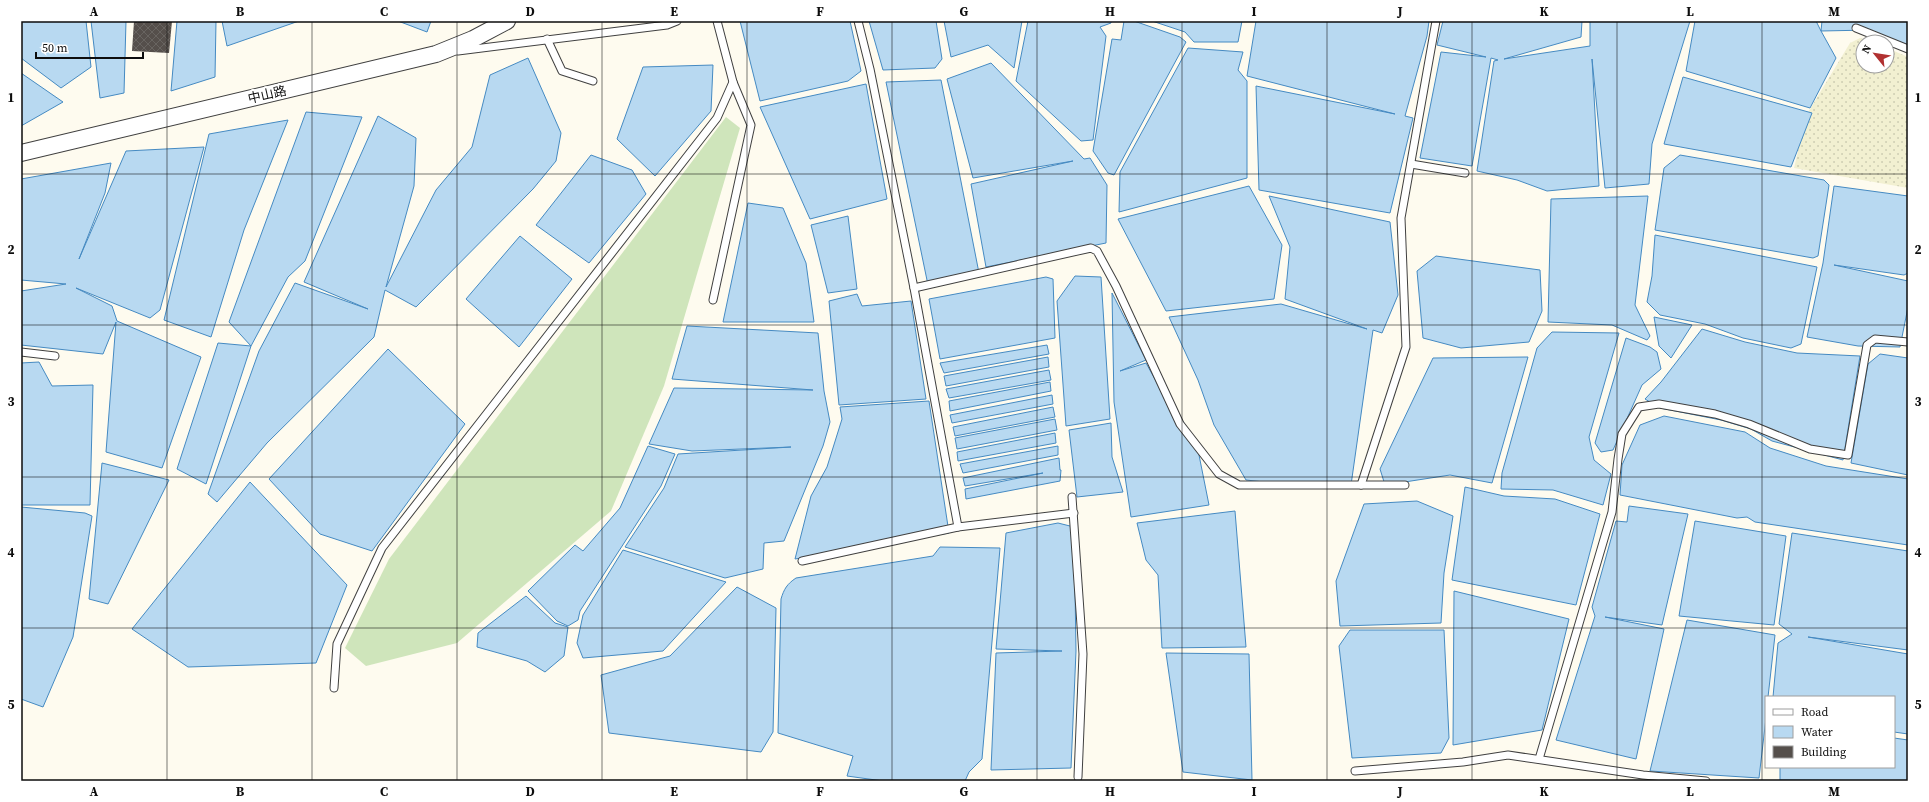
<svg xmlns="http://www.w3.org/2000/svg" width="1929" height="802" viewBox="0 0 1929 802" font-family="'Source Serif 4','Noto Sans TC',serif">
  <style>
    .farmland { fill: url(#farmland-dots) }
    .grass { fill: #cfe5bb }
    .water { fill: #b8d9f1; stroke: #458ac2 }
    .building { fill: url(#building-cross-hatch) }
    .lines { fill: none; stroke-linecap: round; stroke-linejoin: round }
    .service-casing { stroke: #404040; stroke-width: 9 }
    .tertiary-casing { stroke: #404040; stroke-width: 18 }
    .service { stroke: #fff; stroke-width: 7 }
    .tertiary { stroke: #fff; stroke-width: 16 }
    .grid { fill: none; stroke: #0d0d0d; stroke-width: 1; stroke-opacity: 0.55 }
    .labels { text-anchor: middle; stroke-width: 4; stroke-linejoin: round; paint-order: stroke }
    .street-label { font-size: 13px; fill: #0d0d0d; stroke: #fff }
    .neatline { fill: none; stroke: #0d0d0d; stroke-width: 1.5 }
    .grid-label { font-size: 13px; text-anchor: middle; font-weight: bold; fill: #0d0d0d }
  </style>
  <defs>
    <pattern id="farmland-dots" width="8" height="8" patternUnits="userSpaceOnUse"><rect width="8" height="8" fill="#f2f0d1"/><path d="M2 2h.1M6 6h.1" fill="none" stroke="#cecdb2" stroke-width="1.8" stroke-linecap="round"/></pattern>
    <pattern id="building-cross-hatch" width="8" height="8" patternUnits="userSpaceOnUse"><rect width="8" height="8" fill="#554f4b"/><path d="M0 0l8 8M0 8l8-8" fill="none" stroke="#686460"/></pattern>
  </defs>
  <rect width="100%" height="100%" fill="#fefbef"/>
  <path class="farmland" d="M1860 38 1871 42H1863V66H1887V48L1908 57V188L1794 168 1807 114 1850 43Z"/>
  <path class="grass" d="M726 117 740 128 664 386 611 511 457 643 366 666 345 648 389 559Z"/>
  <g class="water">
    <path d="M21 21H86L91 67 61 88 21 58Z"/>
    <path d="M91 21H126L124 93 100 98Z"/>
    <path d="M177 21H216L215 77 171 91Z"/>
    <path d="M222 21H299L227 46Z"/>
    <path d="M398 21H431L427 32Z"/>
    <path d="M740 21H850L861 71 848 81 760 101Z"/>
    <path d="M869 21H936L942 59 935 68 883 70Z"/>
    <path d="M944 21H1022L1014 68 988 45 951 57Z"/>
    <path d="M1028 21H1111V23L1100 27 1106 36 1093 140 1081 141 1016 81Z"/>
    <path d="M1124 21H1134L1180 37 1186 42 1114 175 1108 173 1093 151 1112 39 1121 40Z"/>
    <path d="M1152 21H1242L1238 42H1194L1185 32Z"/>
    <path d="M1256 21H1429L1427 36 1405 116 1413 118 1390 213 1259 190 1256 86 1395 114 1247 76Z"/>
    <path d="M1443 21H1582L1581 37 1504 59 1590 46V21H1690L1652 144 1649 184 1605 188 1592 59 1599 186 1547 191 1517 180 1477 171 1494 61 1498 60 1491 58 1472 166 1420 158 1441 52 1486 57 1437 45Z"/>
    <path d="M1695 21H1816L1821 31 1822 21H1908V46L1870 30 1821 31 1836 58 1810 108 1686 71Z"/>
    <path d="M1188 48 1243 52 1238 70 1247 81V178L1119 212 1120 172Z"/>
    <path d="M528 58 561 133 556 161 533 189 416 307 385 290 374 337 267 443 217 502 208 494 259 351 295 283 368 309 304 282 378 116 416 138 414 186 386 287 436 190 472 147 490 75Z"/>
    <path d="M991 63 1084 159 1090 158 1107 185 1106 243 986 267 971 184 1073 161 973 178 947 79Z"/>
    <path d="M713 65 711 111 655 176 617 139 643 67Z"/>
    <path d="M21 73 63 102 21 126Z"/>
    <path d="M1683 77 1812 113 1791 167 1664 144Z"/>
    <path d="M941 80 979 273 928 285 886 82Z"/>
    <path d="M866 84 887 199 810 219 760 107Z"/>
    <path d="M306 112 362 117 305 261 288 277 251 346 206 484 177 469 218 343 251 346 229 322Z"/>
    <path d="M288 120 244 230 211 337 164 320 209 134Z"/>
    <path d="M204 147 160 310 150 318 76 288 112 306 117 321 201 357 162 468 106 452 116 322 103 354 21 345V291L66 284 21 280V179L111 163 105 193 79 259 126 151Z"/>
    <path d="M591 155 632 170 646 194 589 263 536 225Z"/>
    <path d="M1680 155 1824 180 1829 185 1818 256 1813 258 1655 230 1664 168Z"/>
    <path d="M1249 186 1282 245 1274 299 1166 311 1118 219Z"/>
    <path d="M1834 186 1908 196V273L1904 275 1834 265 1908 281V307L1900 347 1858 346 1807 337 1823 263Z"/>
    <path d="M1269 196 1390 222 1398 295 1382 333 1373 330 1351 485 1301 486 1246 480 1214 425 1198 380 1169 317 1281 304 1367 329 1285 299 1290 247Z"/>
    <path d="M1648 196 1635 305 1650 336 1647 340 1612 325 1548 322 1551 199Z"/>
    <path d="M748 203 783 208 806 263 814 322H723Z"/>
    <path d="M848 216 857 289 828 293 811 225Z"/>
    <path d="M1655 235 1817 267 1801 344 1791 348 1743 338 1705 324 1660 315 1647 302 1652 276Z"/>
    <path d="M520 236 572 279 519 347 466 299Z"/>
    <path d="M1436 256 1540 270 1542 311 1529 342 1461 348 1423 338 1417 271Z"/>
    <path d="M1075 276 1101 277 1110 419 1066 426 1057 301Z"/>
    <path d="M1046 277 1053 279 1055 338 940 359 929 299Z"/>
    <path d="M1112 293 1146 360 1120 371 1146 363 1162 392 1165 391 1197 445 1209 505 1131 517 1114 402Z"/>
    <path d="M857 294 862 306 911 301 926 399 839 405 829 301Z"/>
    <path d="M1654 317 1692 325 1671 358 1659 346Z"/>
    <path d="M687 326 818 333 824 391 830 422 823 446 784 541 764 543 763 569 725 578 625 547 664 488 678 454 791 447 692 451 649 444 674 388 813 390 672 379Z"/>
    <path d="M1702 329 1745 342 1797 353 1860 356 1843 460 1772 441 1751 429 1721 420 1660 408 1645 399 1661 382Z"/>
    <path d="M1552 332 1619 333 1589 437 1594 460 1611 474 1603 505 1553 490 1501 489 1502 473 1537 348Z"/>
    <path d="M1626 338 1650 347 1657 352 1661 369 1642 385 1613 450 1601 452 1595 443Z"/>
    <path d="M1047 345 1049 354 944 373 940 363Z"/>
    <path d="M388 349 465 424 372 551 320 534 269 479Z"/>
    <path d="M1880 354 1908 358V475L1851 463 1868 364Z"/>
    <path d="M1048 357 1049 367 946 386 944 376Z"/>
    <path d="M1528 357 1492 483 1450 475 1385 485 1380 469 1433 358Z"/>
    <path d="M39 362 52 386 93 385 90 505H21V363Z"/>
    <path d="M1049 370 1051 380 949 398 946 389Z"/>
    <path d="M1050 382 1051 391 950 411 949 401Z"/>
    <path d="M1052 395 1053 404 952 423 950 415Z"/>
    <path d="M929 401 949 533 795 559 811 496 827 467 842 419 840 407Z"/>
    <path d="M1053 407 1055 417 955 436 953 427Z"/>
    <path d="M1664 416 1745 432 1770 448 1826 466 1908 479V545L1755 522 1747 517 1737 518 1620 495 1622 465 1640 425Z"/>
    <path d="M1055 419 1057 430 957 449 955 438Z"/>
    <path d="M1111 423 1112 457 1123 492 1077 497 1069 430Z"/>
    <path d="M1055 433 1056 443 958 461 957 452Z"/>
    <path d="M648 446 675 454 661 486 580 611 578 620 568 626 557 621 528 591 575 545 583 551 620 508Z"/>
    <path d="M1058 446V455L963 473 960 464Z"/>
    <path d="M1059 458 1060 470H1061L1060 481 966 499 965 489 1043 473 965 486 963 478Z"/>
    <path d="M102 463 169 480 108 604 89 599Z"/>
    <path d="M250 482 347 585 316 663 188 667 132 629Z"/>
    <path d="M1465 487 1504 496 1555 499 1600 514 1576 605 1452 580Z"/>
    <path d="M1417 501 1453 516 1444 573 1441 623 1340 626 1336 581 1364 504Z"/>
    <path d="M1629 506 1688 514 1662 625 1605 617 1664 629 1636 759 1556 740 1595 616 1592 607 1616 521 1627 522Z"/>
    <path d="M21 507 85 513 92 516 73 637 43 707 21 699Z"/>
    <path d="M1235 511 1246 647 1162 648 1158 575 1146 560 1137 523Z"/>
    <path d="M1695 521 1786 536 1774 625 1679 616Z"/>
    <path d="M1058 523 1074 527 1076 651 1071 768 991 770 996 653 1062 651 996 649 1006 533Z"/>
    <path d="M1792 533 1908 551V650L1808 637 1908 654V734L1894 732V697H1773L1778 643 1792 634 1779 624Z"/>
    <path d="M940 547 1000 548 982 759 969 772 965 781H883L847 776 853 756 778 733 781 599C784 589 787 584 796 578L933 556Z"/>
    <path d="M623 550 726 582 663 651 583 658 577 643 583 615Z"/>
    <path d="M737 587 776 608 773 732 761 752 609 733 601 675 670 656Z"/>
    <path d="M1454 591 1569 619 1542 730 1453 745Z"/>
    <path d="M526 596 555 623 568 627 564 656 545 672 527 661 477 647 478 633Z"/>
    <path d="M1687 620 1775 635 1768 697H1766V718L1759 778 1650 771Z"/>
    <path d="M1350 630H1444L1449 738 1441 753 1352 758 1339 646Z"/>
    <path d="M1166 653 1249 654 1252 780 1183 772Z"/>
    <path d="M1894 738 1908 740V781L1780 780V767H1894Z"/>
  </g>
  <path class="building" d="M134 21H172L169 53 132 51Z"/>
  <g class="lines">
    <defs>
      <g id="service">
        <path d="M858 21 870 69 914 288 958 527"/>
        <path d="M1856 28 1908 49"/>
        <path d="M547 39 562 71 593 81"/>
        <path d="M458 51 667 25 677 21"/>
        <path d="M1411 164 1465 173"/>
        <path d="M914 288 1091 248 1097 251 1116 286 1180 424 1219 474 1239 485H1405"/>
        <path d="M713 300 751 125 733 82"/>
        <path d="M21 352 55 356"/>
        <path d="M1361 485 1406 347 1401 218 1436 21"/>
        <path d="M1072 497 1083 654 1078 777"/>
        <path d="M802 561 958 527 1074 513"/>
        <path d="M334 688 337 644 382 548 717 118 733 82 717 21"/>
        <path d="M1539 759 1612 512 1618 459 1622 434 1639 407 1659 404 1715 414 1749 424 1810 449 1848 455 1867 345 1875 339 1908 342"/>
        <path d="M1355 771 1463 762 1508 755 1643 775 1706 781"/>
      </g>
      <path id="tertiary" d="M21 153 436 54 473 39 507 21"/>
    </defs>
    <use href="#service" class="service-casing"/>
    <use href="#tertiary" class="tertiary-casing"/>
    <use href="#service" class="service"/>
    <use href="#tertiary" class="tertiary"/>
  </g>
  <path class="grid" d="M167 21V781M312 21V781M457 21V781M602 21V781M747 21V781M892 21V781M1037 21V781M1182 21V781M1327 21V781M1472 21V781M1617 21V781M1762 21V781M21 174H1908M21 325H1908M21 477H1908M21 628H1908"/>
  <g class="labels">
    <g class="street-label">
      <text transform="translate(267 94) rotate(-13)" y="5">中山路</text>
    </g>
  </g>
  <rect width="1929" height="802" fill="none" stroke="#ffffff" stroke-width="44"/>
  <rect x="1765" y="696" width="130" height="72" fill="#ffffff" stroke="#9e9e9e"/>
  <rect x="1773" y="709" width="20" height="6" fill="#ffffff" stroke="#9e9e9e"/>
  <text x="1801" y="716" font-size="12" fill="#0d0d0d">Road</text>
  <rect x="1773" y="726" width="20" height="12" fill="#b8d9f1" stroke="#9e9e9e"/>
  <text x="1801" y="736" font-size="12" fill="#0d0d0d">Water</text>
  <rect x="1773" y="746" width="20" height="12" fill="#554f4b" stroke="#9e9e9e"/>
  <text x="1801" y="756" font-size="12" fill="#0d0d0d">Building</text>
  <g transform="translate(1875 54) rotate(300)"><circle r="19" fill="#ffffff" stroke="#9e9e9e"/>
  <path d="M0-3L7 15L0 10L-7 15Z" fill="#b13131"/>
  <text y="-6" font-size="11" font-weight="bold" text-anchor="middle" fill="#0d0d0d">N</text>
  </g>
  <path d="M36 52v6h107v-6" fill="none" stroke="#0d0d0d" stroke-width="2"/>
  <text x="42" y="52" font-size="12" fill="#0d0d0d" stroke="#ffffff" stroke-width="3" paint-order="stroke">50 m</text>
  <rect x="22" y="22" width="1885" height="758" class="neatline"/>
  <g class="grid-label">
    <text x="94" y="16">A</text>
    <text x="240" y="16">B</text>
    <text x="384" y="16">C</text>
    <text x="530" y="16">D</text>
    <text x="674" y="16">E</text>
    <text x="820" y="16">F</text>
    <text x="964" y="16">G</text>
    <text x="1110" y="16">H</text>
    <text x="1254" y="16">I</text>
    <text x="1400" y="16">J</text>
    <text x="1544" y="16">K</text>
    <text x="1690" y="16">L</text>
    <text x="1834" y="16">M</text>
    <text x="11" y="102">1</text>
    <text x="1918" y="102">1</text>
    <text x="11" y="254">2</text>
    <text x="1918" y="254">2</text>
    <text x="11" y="406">3</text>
    <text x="1918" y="406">3</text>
    <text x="11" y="557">4</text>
    <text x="1918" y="557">4</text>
    <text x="11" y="709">5</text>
    <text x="1918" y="709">5</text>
    <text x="94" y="796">A</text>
    <text x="240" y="796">B</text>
    <text x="384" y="796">C</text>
    <text x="530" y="796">D</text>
    <text x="674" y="796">E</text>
    <text x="820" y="796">F</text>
    <text x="964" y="796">G</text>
    <text x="1110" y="796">H</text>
    <text x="1254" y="796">I</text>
    <text x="1400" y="796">J</text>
    <text x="1544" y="796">K</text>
    <text x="1690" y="796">L</text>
    <text x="1834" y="796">M</text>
  </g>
</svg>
